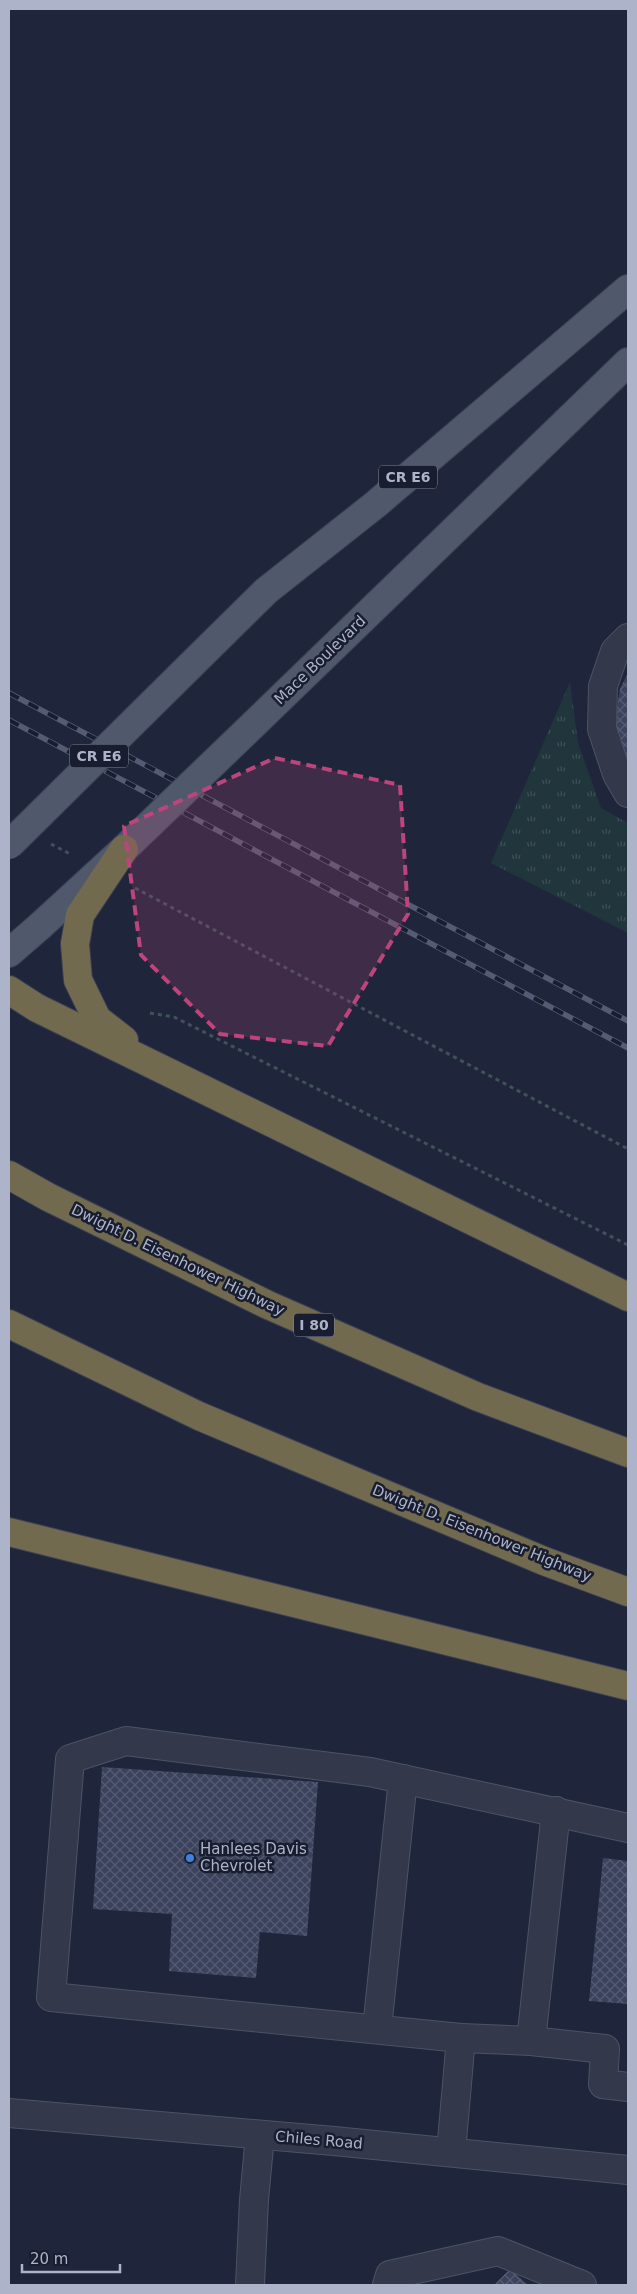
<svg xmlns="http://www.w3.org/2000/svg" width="637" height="2294" viewBox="0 0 637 2294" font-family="'DejaVu Sans',sans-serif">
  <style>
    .grass { fill: url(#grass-tufts) }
    .building { fill: url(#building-cross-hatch) }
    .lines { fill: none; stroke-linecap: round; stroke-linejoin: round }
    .minor-casing { stroke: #4d5366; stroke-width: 30 }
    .major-casing { stroke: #3c4255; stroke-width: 30 }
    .highway-casing { stroke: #3a4053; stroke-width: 30 }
    .path { stroke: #3f525a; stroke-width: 3; stroke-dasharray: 4 4; stroke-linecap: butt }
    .minor { stroke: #33394b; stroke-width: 28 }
    .major { stroke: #50586c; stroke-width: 28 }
    .highway { stroke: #726a4f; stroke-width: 28 }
    .rail-casing { stroke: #545c73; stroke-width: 5.5 }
    .rail { stroke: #181e30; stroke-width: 4; stroke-dasharray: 11; stroke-linecap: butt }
    .major-bridge-casing { stroke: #3c4255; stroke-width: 30; stroke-linecap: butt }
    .highway-bridge-casing { stroke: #3a4053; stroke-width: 30; stroke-linecap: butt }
    .major-bridge { stroke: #50586c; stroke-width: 28 }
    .highway-bridge { stroke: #726a4f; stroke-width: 28 }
    .marked { fill: #bc467c; fill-opacity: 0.2; stroke: #bc467c; stroke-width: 4; stroke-dasharray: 10 6; stroke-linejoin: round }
    .shop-dot { fill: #3f7fe0; stroke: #181e30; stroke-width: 2 }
    .labels { text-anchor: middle; stroke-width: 5; stroke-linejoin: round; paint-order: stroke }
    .shield { fill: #181e30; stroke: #80869a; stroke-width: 1 }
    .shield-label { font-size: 14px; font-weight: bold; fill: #adb3c8 }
    .street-label { font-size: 15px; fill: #adb3c8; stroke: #181e30 }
    .poi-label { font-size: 15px; fill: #adb3c8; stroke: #181e30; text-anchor: start }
  </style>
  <defs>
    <pattern id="grass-tufts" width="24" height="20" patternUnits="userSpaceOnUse" patternTransform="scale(1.25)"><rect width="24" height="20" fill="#21353c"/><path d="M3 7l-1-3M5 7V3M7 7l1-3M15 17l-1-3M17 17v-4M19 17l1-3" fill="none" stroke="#3f5057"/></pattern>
    <pattern id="building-cross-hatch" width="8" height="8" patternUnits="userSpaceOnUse" patternTransform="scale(1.25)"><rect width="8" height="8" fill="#3a425c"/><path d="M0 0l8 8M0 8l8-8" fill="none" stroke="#545b72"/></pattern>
  </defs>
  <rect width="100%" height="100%" fill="#1f263b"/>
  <path class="grass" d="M570 682 578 743 601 808 628 823V933L491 863Z"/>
  <g class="building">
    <path d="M628 673V768L621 755 615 722 620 688Z"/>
    <path d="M102 1767 318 1782 307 1936 260 1932 256 1978 169 1971 172 1914 93 1909Z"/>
    <path d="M603 1858 628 1861V2004L589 2001Z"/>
    <path d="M510 2269 528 2285H494Z"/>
  </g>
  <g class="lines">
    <defs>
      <g id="minor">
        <path d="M628 638 615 651 603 686 602 729 617 774 628 793"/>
        <path d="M556 1811 531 2041 605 2049 603 2084 628 2087"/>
        <path d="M377 2029 403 1779"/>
        <path d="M461 2038 531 2041"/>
        <path d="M9 2113 334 2141 628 2170"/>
        <path d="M451 2152 461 2038 51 1997 70 1759 126 1741 370 1772 628 1828"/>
        <path d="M250 2285 254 2200 260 2135"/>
        <path d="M387 2285 390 2275 498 2251 582 2285"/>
      </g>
      <g id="major">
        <path d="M190 666 266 591 376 504 628 289"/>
        <path d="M255 723 628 362"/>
        <path d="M9 953 39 927"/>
      </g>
      <g id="highway">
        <path d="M75 944 78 980 97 1019 124 1040"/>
        <path d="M9 990 37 1008 628 1297"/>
        <path d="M9 1175 48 1197 268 1305 478 1397 628 1453"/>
        <path d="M9 1324 199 1416 544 1561 628 1592"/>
        <path d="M9 1532 628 1686"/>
      </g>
    </defs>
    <use href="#minor" class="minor-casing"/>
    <use href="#major" class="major-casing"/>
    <use href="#highway" class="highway-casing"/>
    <g class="path">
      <path d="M51 844 72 855"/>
      <path d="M135 888 628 1149"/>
      <path d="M150 1013 174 1017 628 1245"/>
    </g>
    <use href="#minor" class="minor"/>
    <use href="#major" class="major"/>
    <use href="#highway" class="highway"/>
    <defs>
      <g id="rail">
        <path d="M9 693 628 1021"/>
        <path d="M9 720 628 1048"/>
      </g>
    </defs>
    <use href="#rail" class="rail-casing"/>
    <use href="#rail" class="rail"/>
    <defs>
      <g id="major-bridge">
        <path d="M9 845 190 666"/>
        <path d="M39 927 124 849 255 723"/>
      </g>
      <path id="highway-bridge" d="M75 944 80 915 124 849"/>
    </defs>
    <use href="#major-bridge" class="major-bridge-casing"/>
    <use href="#highway-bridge" class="highway-bridge-casing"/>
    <use href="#major-bridge" class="major-bridge"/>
    <use href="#highway-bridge" class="highway-bridge"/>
  </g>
  <path class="marked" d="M275 758 400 785 408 914 328 1046 220 1034 141 955 124 826Z"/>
  <circle class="shop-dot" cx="190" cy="1858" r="5"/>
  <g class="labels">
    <g class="shield">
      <rect x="379" y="465.5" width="58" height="23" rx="4"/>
      <rect x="70" y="744.5" width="58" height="23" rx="4"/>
      <rect x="294" y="1313.5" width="40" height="23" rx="4"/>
    </g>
    <g class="shield-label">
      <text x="408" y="482">CR E6</text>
      <text x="99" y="761">CR E6</text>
      <text x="314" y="1330">I 80</text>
    </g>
    <g class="street-label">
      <text transform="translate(320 660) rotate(-44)" y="5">Mace Boulevard</text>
      <text transform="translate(178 1260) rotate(26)" y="5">Dwight D. Eisenhower Highway</text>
      <text transform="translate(482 1533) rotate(22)" y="5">Dwight D. Eisenhower Highway</text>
      <text transform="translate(319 2140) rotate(5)" y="5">Chiles Road</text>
    </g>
    <g class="poi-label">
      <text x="200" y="1854">Hanlees Davis<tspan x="200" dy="17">Chevrolet</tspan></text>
    </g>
  </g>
  <rect width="637" height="2294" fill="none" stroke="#adb3c8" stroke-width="20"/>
  <path d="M22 2264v8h98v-8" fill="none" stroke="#adb3c8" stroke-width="2.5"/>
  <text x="30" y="2264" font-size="15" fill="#adb3c8" stroke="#181e30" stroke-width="4" paint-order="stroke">20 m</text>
</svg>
